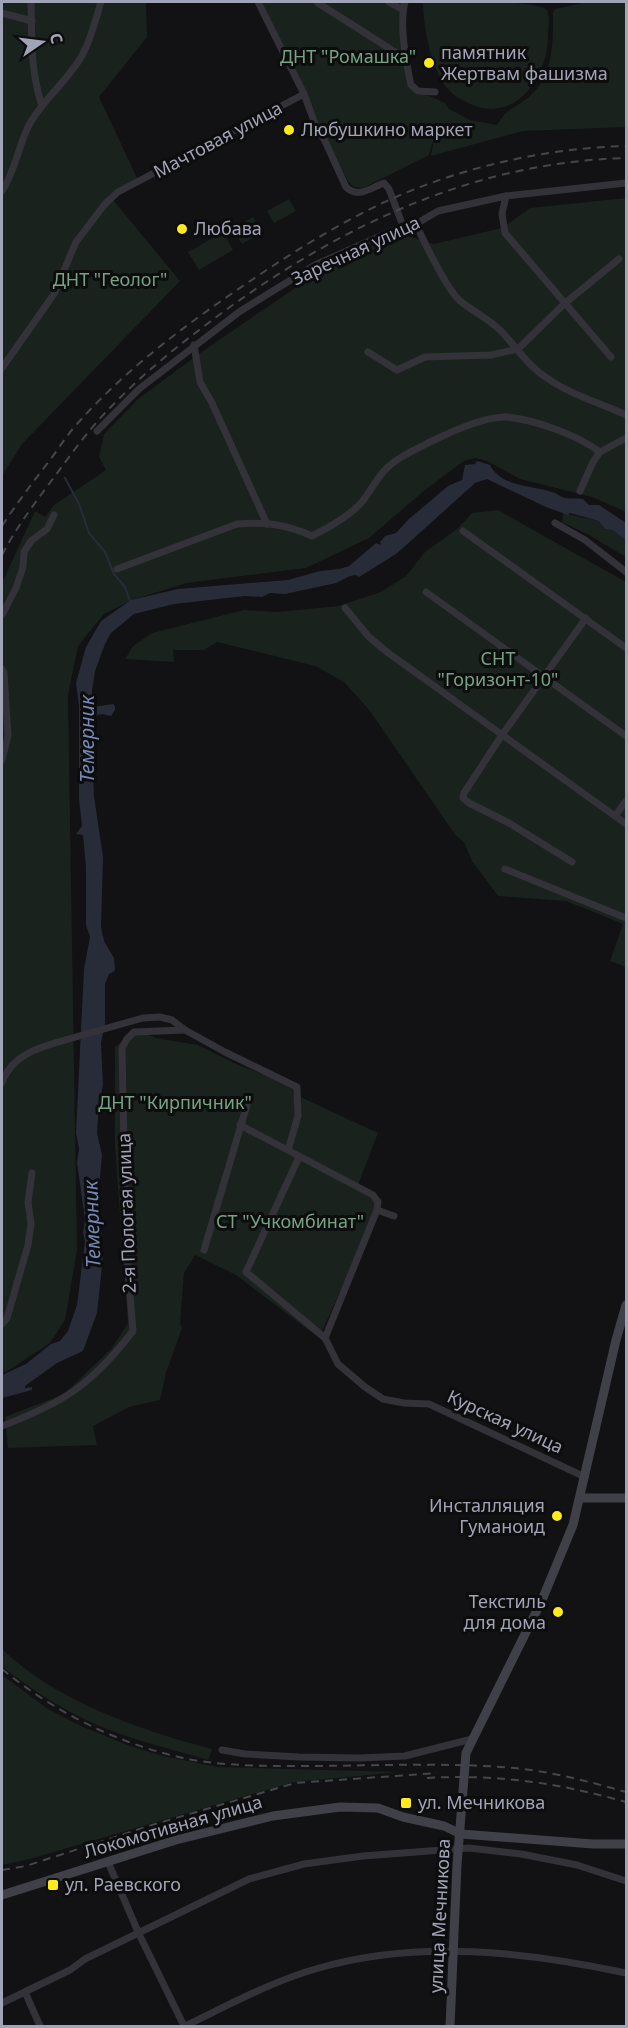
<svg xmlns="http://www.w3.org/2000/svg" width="628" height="2028" viewBox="0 0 628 2028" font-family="'Noto Sans',sans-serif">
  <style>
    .green { fill: #19221c }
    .water { fill: #272c38 }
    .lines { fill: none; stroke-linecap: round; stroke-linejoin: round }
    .stream { stroke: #272c38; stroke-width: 2 }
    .street { stroke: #333239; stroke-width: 7 }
    .secondary { stroke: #404049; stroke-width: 9 }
    .rail { stroke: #45454e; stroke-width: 2; stroke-dasharray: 8 6; stroke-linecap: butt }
    .poi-dot { fill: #ffea1e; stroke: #0d0d0e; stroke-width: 2 }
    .labels { text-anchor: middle; stroke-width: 6; stroke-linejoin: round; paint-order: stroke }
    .poi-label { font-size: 18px; fill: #a1a3b6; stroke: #0d0d0e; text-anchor: start }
    .park-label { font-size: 18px; fill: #76a384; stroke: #0d0d0e }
    .street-label { font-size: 18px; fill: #a1a3b6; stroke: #0d0d0e }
    .water-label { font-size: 20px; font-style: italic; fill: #7487b5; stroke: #0d0d0e }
  </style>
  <rect width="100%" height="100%" fill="#121113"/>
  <g class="green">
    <path d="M2 2H146L147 37 99 97 138 180 109 195 180 281 22 444 2 476Z"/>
    <path d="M257 2H403L400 8 408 86 413 97 409 87 445 103 449 109 470 120 497 125C508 107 514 109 529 97 554 75 553 42 553 12L555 9 587 2H626V127L523 131 431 156 435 134 429 155 363 188 354 187 348 181Z"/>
    <path d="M423 2C444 1 534 0 546 9 551 14 548 28 548 36 548 79 513 127 466 102 460 99 453 95 448 89 431 70 423 26 423 2Z"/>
    <path d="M626 198V512L592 497 520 479 487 461 476 458 464 461 425 490 369 538 306 568 187 583 132 600 104 614 78 646 68 695 77 1250 65 1320 50 1343 6 1372 2 1373V583L35 511 45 517 54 505 106 470 99 457 104 434 138 399 200 353 323 269 398 233 434 244 502 228 530 208Z"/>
    <path d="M289 199 296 211 274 223 267 211Z"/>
    <path d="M253 217 262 232 242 244 233 229Z"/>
    <path d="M223 232 233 250 199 270 188 252Z"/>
    <path d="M498 510 626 582V967L610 961 623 924 566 901 498 896 472 861 464 842 456 836 370 711 344 682 315 666 217 642 204 650H173L174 662 125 659 133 646 152 633 244 610 277 612 338 606 381 592 406 576 425 552 457 529 472 513Z"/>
    <path d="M563 513 599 521 605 529 612 530 626 540V557L589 535 562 522Z"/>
    <path d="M137 1030 156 1038 198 1045 236 1064 297 1088 296 1095 378 1133 358 1185 382 1199 319 1338 236 1275 195 1255 184 1273 180 1323 182 1328 166 1373 160 1400 129 1407 93 1426 97 1445 8 1448 5 1417 64 1394 112 1348 128 1323 115 1146V1047Z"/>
    <path d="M2 1649C56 1701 140 1730 212 1749L208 1760C167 1748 124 1738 86 1720 57 1706 29 1688 4 1668L2 1666Z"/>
    <path d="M2 1675 48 1709 81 1726 130 1746 163 1756 218 1767 400 1772 294 1782 30 1859 2 1865Z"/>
  </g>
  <path class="water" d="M477 461 490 465C501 487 532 485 552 492 557 493 560 497 565 498 571 499 577 498 583 499L589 505H599L626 523V540L612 530 605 529 599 521 570 513 568 515 546 507 487 479 475 483 413 539 396 554 359 577 356 575 350 576 336 583 285 594 270 593 262 597 245 596 174 604 134 614 111 633 105 644 95 671 92 691 93 707 113 704 115 706V710L111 716 102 714 91 717 94 796 103 857 101 927 104 941 114 958 115 971 109 974 105 984V1023L101 1043 103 1085 99 1104 97 1133 102 1155 98 1199 102 1229 101 1243 103 1257 97 1313 83 1351 57 1363 25 1386V1388L32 1387V1390L2 1398V1375L26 1364 51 1344 60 1341 68 1331 77 1305 85 1241 83 1233 85 1219 77 1163 79 1149 76 1133 84 969 90 937 86 925V867L83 835 76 834 82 826 79 799V706L76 683 86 647 101 621 131 600 178 589 288 580 320 571 339 569 349 566 376 543 381 545 380 542 385 536 396 533 409 519 448 486 462 480 465 465 475 464Z"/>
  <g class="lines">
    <path class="stream" d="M65 478 79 504 89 533 105 552 114 574 125 587 131 604"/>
    <g class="street">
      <path d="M31 2C32 39 30 69 42 106"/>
      <path d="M258 2 304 94 318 132 324 139 346 187C358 199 370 188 384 183L389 189 403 226"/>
      <path d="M389 2 403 10"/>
      <path d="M405 2C399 24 406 62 411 85L418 91 435 92"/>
      <path d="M318 3 406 59"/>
      <path d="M2 13 32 21"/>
      <path d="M2 191C15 171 18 148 28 127 41 102 63 85 78 62 90 44 95 21 101 2"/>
      <path d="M506 196 502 214 505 233 611 357"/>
      <path d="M416 224C423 240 447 289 459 300 472 311 487 318 500 330 515 345 526 364 544 376 570 395 598 402 626 415"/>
      <path d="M194 345 200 382 212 403 267 524"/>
      <path d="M368 352 397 370 425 357 491 355 518 349 564 304 619 259"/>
      <path d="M2 368 54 294 76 242 105 204 118 192 304 94"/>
      <path d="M97 431 139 389 239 312 315 265 403 226 416 224 438 211 506 196 626 183"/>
      <path d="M580 491 593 462 600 452 626 438"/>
      <path d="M555 523 585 540 626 572"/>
      <path d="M463 531 626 648"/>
      <path d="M117 569 237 524C265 522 286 524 312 536 328 528 349 516 361 503 371 492 377 476 389 466 400 456 415 450 428 443 448 433 484 416 507 417 536 420 577 435 600 452"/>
      <path d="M426 592 626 736"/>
      <path d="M345 608 369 637 387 652 626 824"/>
      <path d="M2 615 16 588 23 567 24 552 31 541 47 529 54 515"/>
      <path d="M2 669 4 673 8 736 2 760"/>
      <path d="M615 816 626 801"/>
      <path d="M572 862 509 823 469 803 463 798 464 793 502 735 586 618"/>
      <path d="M505 869 626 918"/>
      <path d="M2 1083C13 1050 50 1045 79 1036 101 1030 122 1024 143 1018L160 1017 172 1020 185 1030 225 1052 297 1087 298 1116 288 1150"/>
      <path d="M240 1125 373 1195 378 1202 377 1210 325 1338"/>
      <path d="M299 1157 246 1272 325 1338 338 1364 365 1387 383 1399 404 1403 429 1404 585 1477"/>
      <path d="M377 1210 394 1216"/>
      <path d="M204 1250 247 1105"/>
      <path d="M2 1324 7 1318 28 1245 31 1224 28 1202 32 1173"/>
      <path d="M2 1426C65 1402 91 1385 133 1331L126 1246 122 1048 127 1039 134 1032 185 1030"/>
      <path d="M222 1750 245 1754 299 1757 360 1758 405 1756 472 1739"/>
      <path d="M108 1862 139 1934 184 2026"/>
      <path d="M25 1992 40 2026"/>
      <path d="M2 2003 70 1970 85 1959 249 1879 304 1864 363 1856 469 1848 521 1854 577 1865 626 1881"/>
      <path d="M185 2026C229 2005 272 1981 319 1968 418 1939 528 1952 626 1973"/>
    </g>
    <g class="secondary">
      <path d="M580 1498H626"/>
      <path d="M2 1895 176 1840 273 1816 340 1807 378 1808 403 1817 444 1826 461 1834 593 1844H626"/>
      <path d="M450 2026 457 1865 466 1753 542 1600 573 1525 616 1340 626 1305"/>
    </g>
    <g class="rail">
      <path d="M2 526C17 503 33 482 50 460 59 448 67 435 77 424 123 372 180 329 237 290 285 257 335 225 389 200 462 167 546 148 626 146"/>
      <path d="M2 555C16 528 34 504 52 480 70 456 88 430 109 409 142 374 180 344 219 315 340 226 474 162 626 158"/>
      <path d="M2 1669C55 1713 124 1747 193 1760 229 1766 265 1766 302 1766 373 1766 444 1762 515 1768 553 1772 591 1782 626 1792"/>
      <path d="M427 1778C497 1774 559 1783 626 1802"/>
      <path d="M2 1870 26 1866 152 1825 295 1783 437 1773"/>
    </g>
  </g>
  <g class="poi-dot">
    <circle cx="429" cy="63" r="6"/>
    <circle cx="289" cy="130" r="6"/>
    <circle cx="182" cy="229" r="6"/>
    <circle cx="557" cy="1516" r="6"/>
    <circle cx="558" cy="1612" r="6"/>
    <rect x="400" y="1797" width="12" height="12" rx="3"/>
    <rect x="47" y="1879" width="12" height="12" rx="3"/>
  </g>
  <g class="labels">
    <g class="poi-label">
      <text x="441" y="59">памятник<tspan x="441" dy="21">Жертвам фашизма</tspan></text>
      <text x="301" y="136">Любушкино маркет</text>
      <text x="194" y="235">Любава</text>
      <text x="545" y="1512" text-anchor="end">Инсталляция<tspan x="545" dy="21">Гуманоид</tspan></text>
      <text x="546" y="1608" text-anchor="end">Текстиль<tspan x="546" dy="21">для дома</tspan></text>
      <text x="418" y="1809">ул. Мечникова</text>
      <text x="65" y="1891">ул. Раевского</text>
    </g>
    <g class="park-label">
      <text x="348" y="63">ДНТ "Ромашка"</text>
      <text x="110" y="286">ДНТ "Геолог"</text>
      <text x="498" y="665">СНТ<tspan x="498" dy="21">"Горизонт-10"</tspan></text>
      <text x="175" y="1109">ДНТ "Кирпичник"</text>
      <text x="290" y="1228">СТ "Учкомбинат"</text>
    </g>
    <g class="street-label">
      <text transform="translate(218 140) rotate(-28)" y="6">Мачтовая улица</text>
      <text transform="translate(356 251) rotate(-25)" y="6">Заречная улица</text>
      <text transform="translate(127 1213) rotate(-92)" y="6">2-я Пологая улица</text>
      <text transform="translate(505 1422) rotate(25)" y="6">Курская улица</text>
      <text transform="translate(173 1827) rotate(-16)" y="6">Локомотивная улица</text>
      <text transform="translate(440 1916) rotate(-87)" y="6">улица Мечникова</text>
    </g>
    <g class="water-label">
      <text transform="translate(87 739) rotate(-90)" y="7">Темерник</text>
      <text transform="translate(92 1224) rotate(-92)" y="7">Темерник</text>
    </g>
  </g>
  <rect width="628" height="2028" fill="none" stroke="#a1a3b6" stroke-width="6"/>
  <g transform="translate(42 42) rotate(76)" stroke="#0d0d0e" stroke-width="4.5" paint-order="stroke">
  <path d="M0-4.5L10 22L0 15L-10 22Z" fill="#a1a3b6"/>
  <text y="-9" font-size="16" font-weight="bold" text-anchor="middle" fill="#a1a3b6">С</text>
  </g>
</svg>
